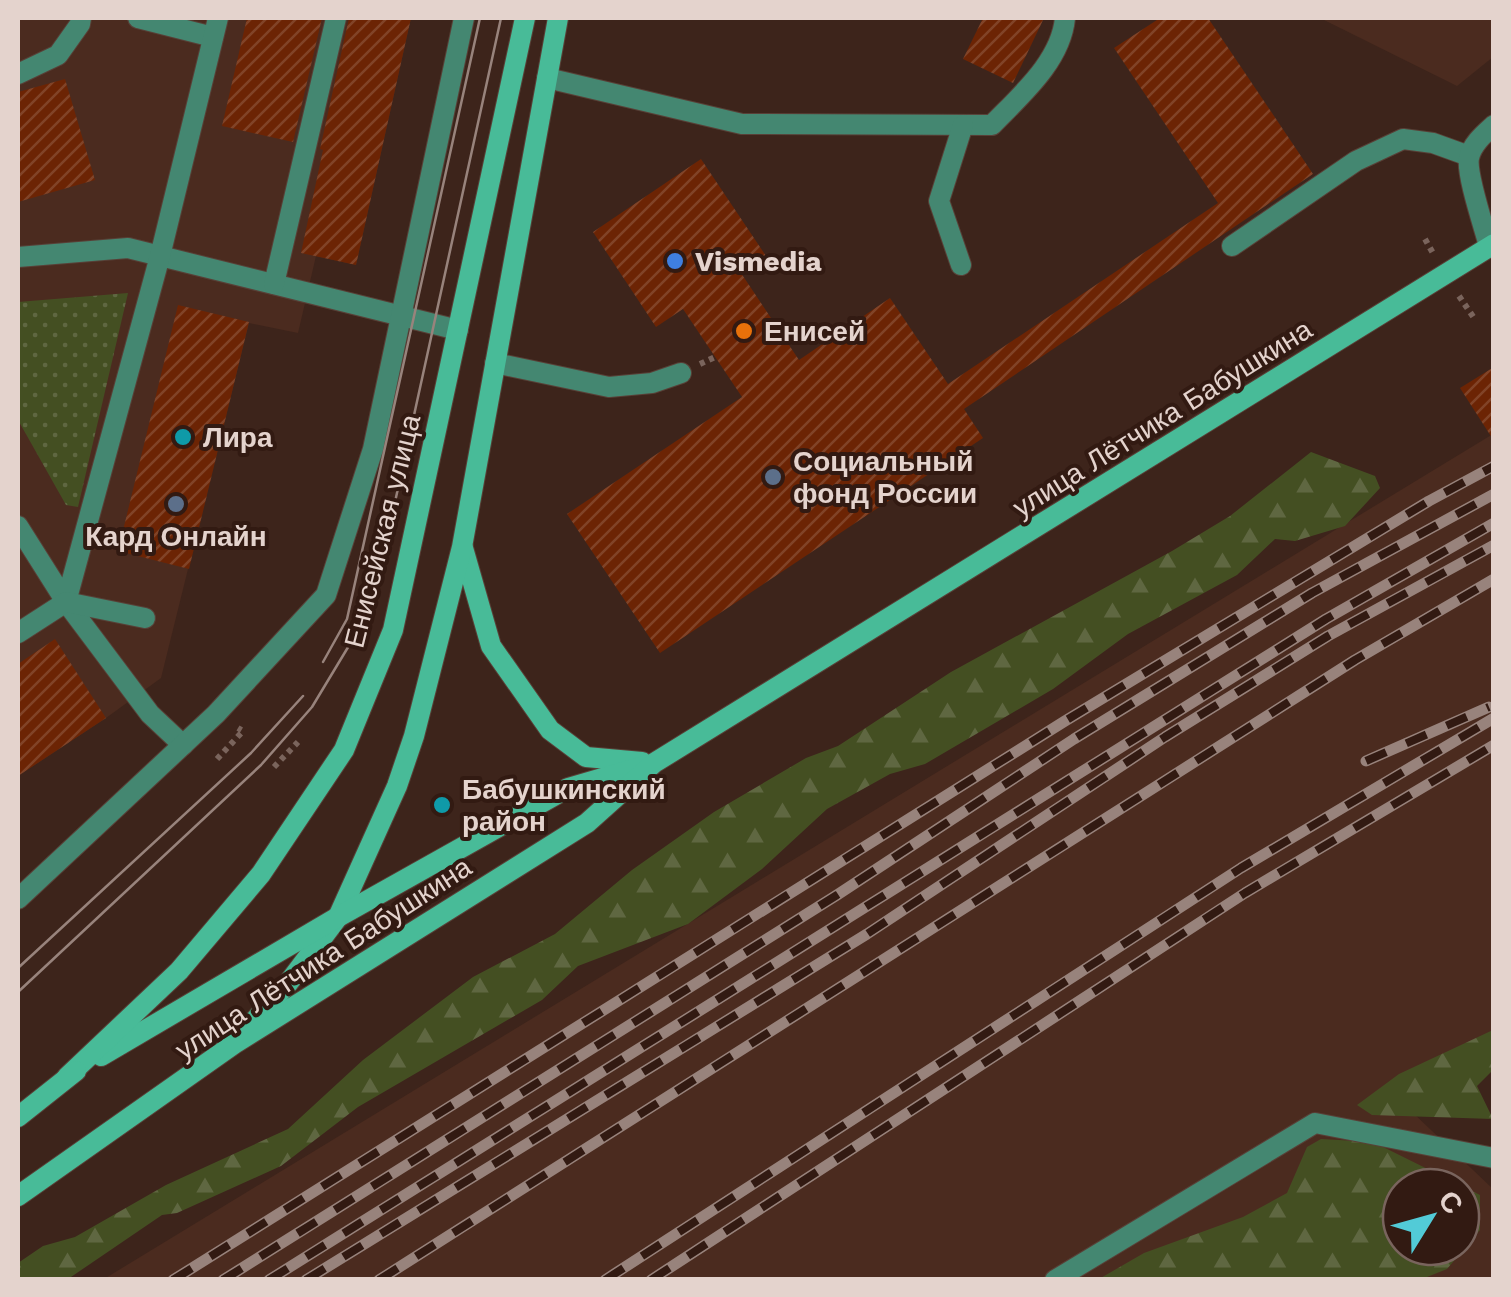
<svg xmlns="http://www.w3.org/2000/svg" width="1511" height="1297" viewBox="0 0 1511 1297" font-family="'Work Sans',sans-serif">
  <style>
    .built { fill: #4b2b1f; fill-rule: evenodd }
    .grass { fill: url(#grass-dots) }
    .forest { fill: url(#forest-firs); fill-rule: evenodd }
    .building { fill: url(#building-hatch) }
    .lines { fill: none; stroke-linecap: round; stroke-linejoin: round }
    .lane-casing { stroke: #584037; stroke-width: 22 }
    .secondary-casing { stroke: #584037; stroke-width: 22 }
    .path { stroke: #7a645c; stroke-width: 6; stroke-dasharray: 5 5; stroke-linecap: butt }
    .lane { stroke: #448771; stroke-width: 20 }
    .secondary { stroke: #48bb98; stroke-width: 20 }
    .tram { stroke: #98837c; stroke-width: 2.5 }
    .rail-casing { stroke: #98837c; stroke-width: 11 }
    .rail { stroke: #321a12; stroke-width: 8; stroke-dasharray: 22; stroke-linecap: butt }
    .shop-dot { fill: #3f7fe0; stroke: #321a12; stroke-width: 4 }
    .food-dot { fill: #e8710a; stroke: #321a12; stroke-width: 4 }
    .culture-dot { fill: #0f9aa8; stroke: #321a12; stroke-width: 4 }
    .service-dot { fill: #5c6f8a; stroke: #321a12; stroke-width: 4 }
    .labels { text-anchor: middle; stroke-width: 8; stroke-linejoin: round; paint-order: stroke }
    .poi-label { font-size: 28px; font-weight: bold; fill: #e4d3cd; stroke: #321a12; text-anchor: start }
    .street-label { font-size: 28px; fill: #e4d3cd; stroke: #321a12 }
  </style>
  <defs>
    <pattern id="grass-dots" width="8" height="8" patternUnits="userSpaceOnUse" patternTransform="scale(2.5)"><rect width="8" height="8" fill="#444f22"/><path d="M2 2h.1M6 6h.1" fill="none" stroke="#5f6741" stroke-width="1.8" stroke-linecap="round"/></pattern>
    <pattern id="forest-firs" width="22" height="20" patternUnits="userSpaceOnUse" patternTransform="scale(2.5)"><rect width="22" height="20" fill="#444f22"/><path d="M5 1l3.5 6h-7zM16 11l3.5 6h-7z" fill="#5f6741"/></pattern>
    <pattern id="building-hatch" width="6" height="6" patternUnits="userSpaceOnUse" patternTransform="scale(2.5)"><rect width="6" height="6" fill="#6c2404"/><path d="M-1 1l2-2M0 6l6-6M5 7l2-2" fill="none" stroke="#814327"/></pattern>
  </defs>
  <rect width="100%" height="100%" fill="#3d241b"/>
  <g class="built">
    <path d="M18 18H411L356 265 316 256 298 333 249 323 161 678 106 718 18 776Z"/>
    <path d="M1320 18H1493V57L1457 86Z"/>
    <path d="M1493 434V1052L1390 1091 1493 1189V1279H104ZM1401 1187H1461V1247H1401Z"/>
  </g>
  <path class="grass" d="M128 293 78 507 66 505 18 420V302Z"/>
  <g class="forest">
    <path d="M1311 452 1375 476 1380 488 1345 526 1295 541 1275 539 1237 575 1128 634 1053 689 925 764 890 774 827 809 762 869 688 924 578 966 542 1000 358 1107 281 1166 177 1213 162 1215 68 1279H18V1263L43 1246 75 1237 166 1185 288 1129 363 1060 473 977 555 934 632 870 714 812 806 758 838 746 951 672 1172 551 1230 516Z"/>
    <path d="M1493 1030V1070L1477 1086 1493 1119 1372 1115 1357 1105 1399 1074Z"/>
    <path d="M1321 1139 1373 1142 1480 1195V1230L1447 1269 1422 1279H1099L1144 1253 1243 1217 1287 1193 1307 1147ZM1401 1187H1461V1247H1401Z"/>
  </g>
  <g class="building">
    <path d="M247 18H322L293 142 222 126Z"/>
    <path d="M349 18H411L356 265 301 253 323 150 320 149Z"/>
    <path d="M983 18H1044L1013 83 963 59Z"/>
    <path d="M1160 18H1208L1313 174 964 409 983 438 660 653 567 514 742 397 683 309 656 327 593 232 701 159 766 256 741 273 799 360 890 298 948 384 1218 203 1114 48Z"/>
    <path d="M65 79 95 180 18 202V92Z"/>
    <path d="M178 305 249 322 189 569 118 551Z"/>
    <path d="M1494 367V441L1460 388Z"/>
    <path d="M55 639 106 718 18 776V664Z"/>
  </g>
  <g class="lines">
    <defs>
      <g id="lane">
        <path d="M138 18 213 37"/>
        <path d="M18 74 58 55 80 24 81 18"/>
        <path d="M547 78 742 124 992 125C1021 95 1061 61 1065 18"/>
        <path d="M1232 246 1356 161 1403 139 1433 143 1469 156"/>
        <path d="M1489 246C1484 227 1466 174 1469 158 1472 144 1484 134 1494 125"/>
        <path d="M18 257 128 248 458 330"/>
        <path d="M961 265 939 201 963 125"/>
        <path d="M274 284 336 18"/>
        <path d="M495 363 609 387 652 383 681 373"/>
        <path d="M18 526 66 602 160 256 218 18"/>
        <path d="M66 602 150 714 183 745"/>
        <path d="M18 633 66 602 145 618"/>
        <path d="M18 899 216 714 326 595 373 449 464 18"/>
        <path d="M1055 1280 1315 1123 1494 1158"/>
      </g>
      <g id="secondary">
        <path d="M463 548 491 646 550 730 586 757 642 762"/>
        <path d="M249 1027 289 982 338 917 397 786 414 736 462 547 558 18"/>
        <path d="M101 1056 338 917 568 788 647 765"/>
        <path d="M67 1077 179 971 261 874 344 750 393 630 525 18"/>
        <path d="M18 1117 76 1071"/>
        <path d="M18 1196 234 1044 587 823 654 763 1494 244"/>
      </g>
    </defs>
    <use href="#lane" class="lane-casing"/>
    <use href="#secondary" class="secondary-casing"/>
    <g class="path">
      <path d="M1425 239 1434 255"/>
      <path d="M1459 296 1474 318"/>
      <path d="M700 364 715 357"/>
      <path d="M217 759 243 731 238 728"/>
      <path d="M274 767 298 742"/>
    </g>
    <use href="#lane" class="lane"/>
    <use href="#secondary" class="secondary"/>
    <g class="tram">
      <path d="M323 662 347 619 480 18"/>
      <path d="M18 968 251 753 303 696"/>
      <path d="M18 992 261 765 312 707 359 629 388 534 501 18"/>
    </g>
    <defs>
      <g id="rail">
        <path d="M1366 761 1489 707"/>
        <path d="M173 1280 1065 721 1429 501 1494 466"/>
        <path d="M223 1280 837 895 1074 739 1312 593 1494 494"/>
        <path d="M269 1280 1326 619 1494 523"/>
        <path d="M306 1280 867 934 1165 737 1328 636 1494 545"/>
        <path d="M379 1280 1355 660 1494 579"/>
        <path d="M605 1280 1241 868 1494 718"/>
        <path d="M651 1280 1245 893 1494 745"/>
      </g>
    </defs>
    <use href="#rail" class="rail-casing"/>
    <use href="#rail" class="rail"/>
  </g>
  <circle class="shop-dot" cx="675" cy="261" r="10"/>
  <circle class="food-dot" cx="744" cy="331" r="10"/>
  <g class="culture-dot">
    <circle cx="183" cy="437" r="10"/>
    <circle cx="442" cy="805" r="10"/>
  </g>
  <g class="service-dot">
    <circle cx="773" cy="477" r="10"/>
    <circle cx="176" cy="504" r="10"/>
  </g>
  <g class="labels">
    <g class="poi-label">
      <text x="695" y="271">Vismedia</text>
      <text x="764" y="341">Енисей</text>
      <text x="203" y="447">Лира</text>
      <text x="793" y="471">Социальный<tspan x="793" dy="32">фонд России</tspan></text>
      <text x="176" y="546" text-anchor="middle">Кард Онлайн</text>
      <text x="462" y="799">Бабушкинский<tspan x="462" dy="32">район</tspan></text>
    </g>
    <g class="street-label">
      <text transform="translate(1162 418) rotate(-32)" y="10">улица Лётчика Бабушкина</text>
      <text transform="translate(382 531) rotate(-76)" y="10">Енисейская улица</text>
      <text transform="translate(323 958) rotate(-33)" y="10">улица Лётчика Бабушкина</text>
    </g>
  </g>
  <rect width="1511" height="1297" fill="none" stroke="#e4d3cd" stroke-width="40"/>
  <g transform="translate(1431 1217) rotate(53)"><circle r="48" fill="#321a12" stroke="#79645d" stroke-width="2.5"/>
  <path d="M0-8L18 38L0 25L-18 38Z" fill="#52cbd7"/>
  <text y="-15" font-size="28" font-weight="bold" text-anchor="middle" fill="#e4d3cd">С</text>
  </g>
</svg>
